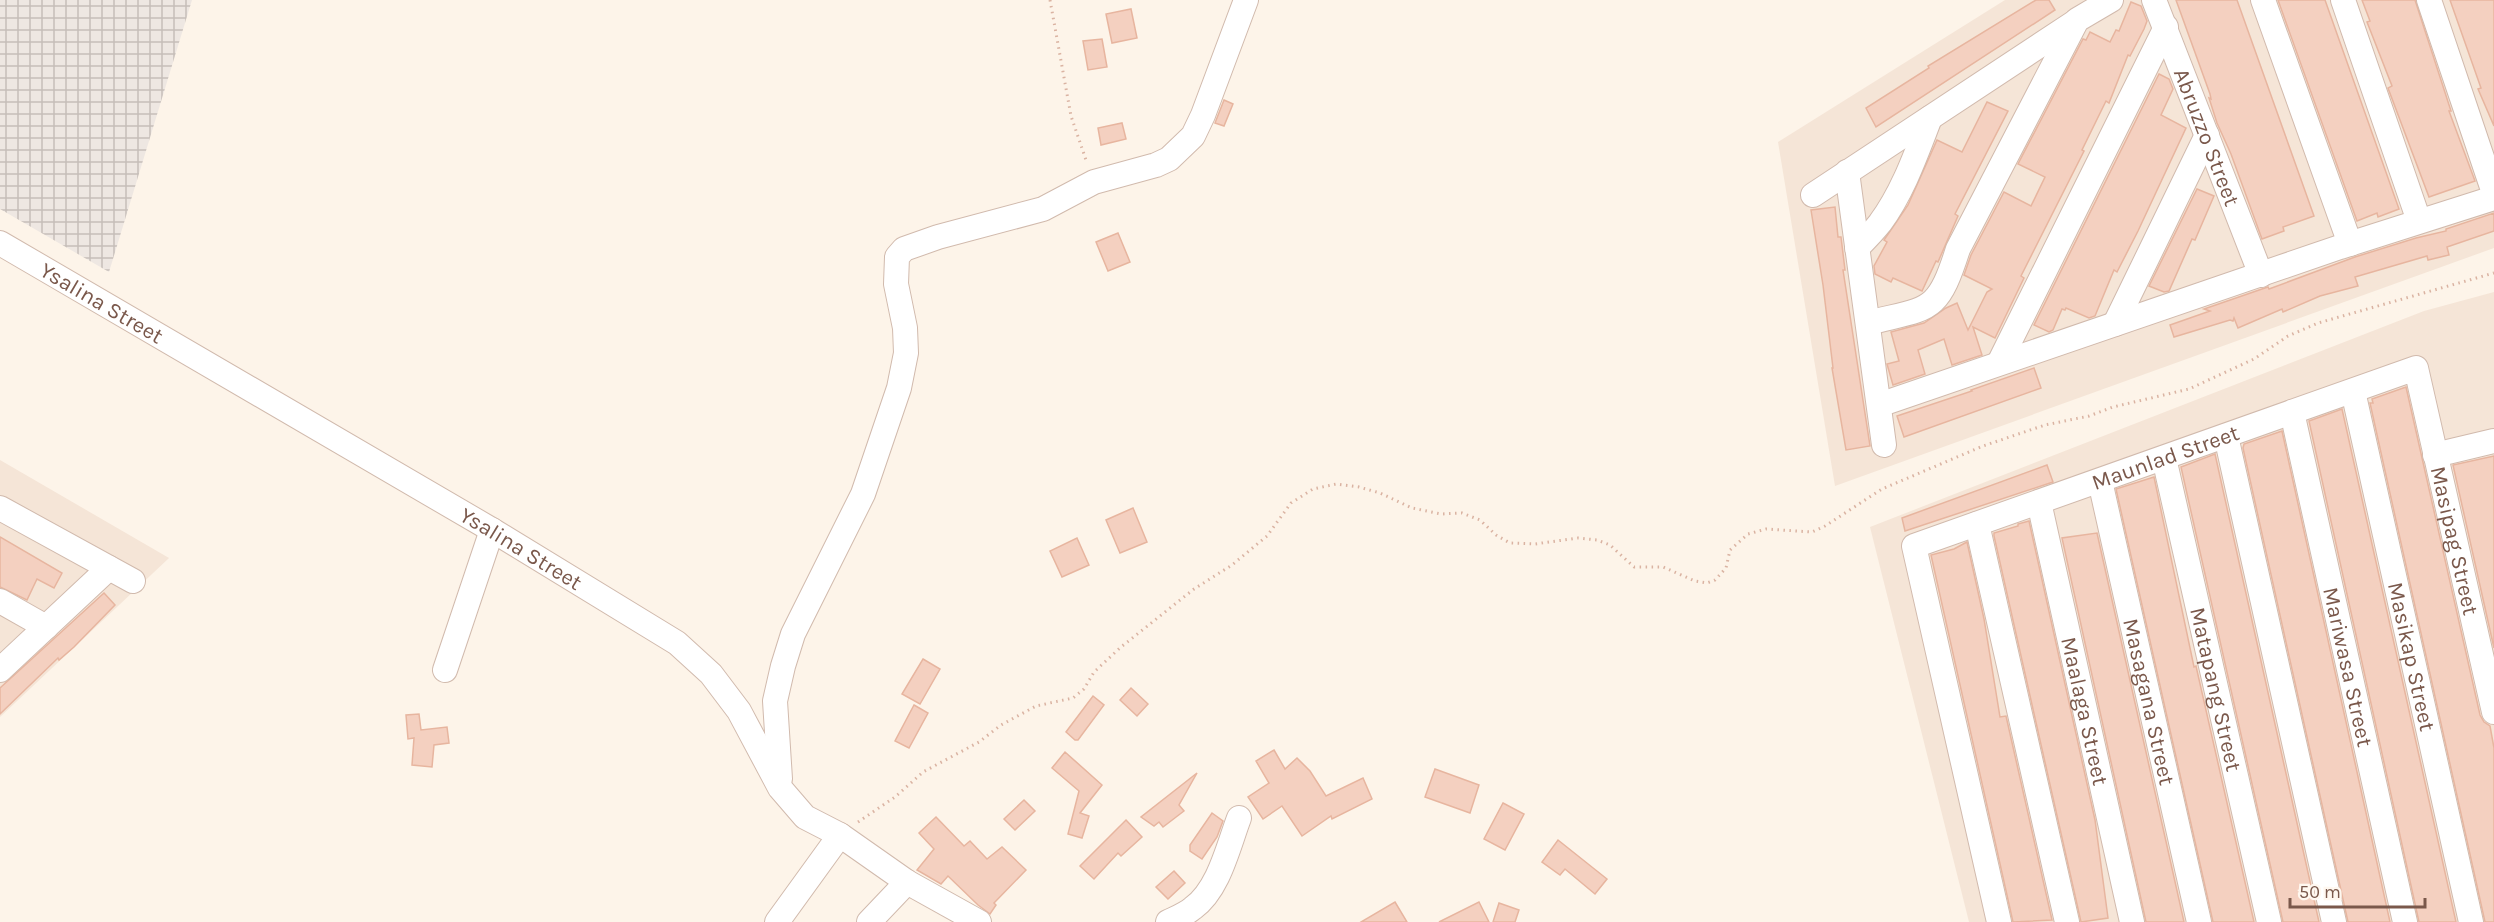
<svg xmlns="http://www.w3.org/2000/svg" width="2494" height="922" viewBox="0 0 2494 922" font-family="Karla,sans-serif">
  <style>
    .residential { fill: #f5e5d7 }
    .industrial { fill: url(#industrial-grid) }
    .building { fill: #f4d0c0; stroke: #e7b59f; stroke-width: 1.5 }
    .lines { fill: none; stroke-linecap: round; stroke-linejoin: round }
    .minor-casing { stroke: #d1baad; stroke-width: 26 }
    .path { stroke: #dab3a2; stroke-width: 3; stroke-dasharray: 1.5 4.5; stroke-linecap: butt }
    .minor { stroke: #fff; stroke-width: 24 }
    .labels { text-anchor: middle; stroke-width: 4.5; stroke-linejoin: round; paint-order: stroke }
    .street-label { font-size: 22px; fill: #7a584b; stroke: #fff8f0 }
  </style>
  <defs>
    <pattern id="industrial-grid" width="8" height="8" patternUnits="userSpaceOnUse" patternTransform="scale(1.5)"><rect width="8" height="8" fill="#eee7e2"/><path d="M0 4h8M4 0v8" fill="none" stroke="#c6beb9"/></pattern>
  </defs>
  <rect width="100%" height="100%" fill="#fdf4e9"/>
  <g class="residential">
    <path d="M2005 0H2494V248L1835 486 1778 142Z"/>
    <path d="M2494 292V922H1969L1870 527 2424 311Z"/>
    <path d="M0 460 169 558 0 717Z"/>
  </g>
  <path class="industrial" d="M0 0H192L109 272 0 209Z"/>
  <g class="building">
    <path d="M2036 0H2049L2055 10 1876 127 1866 108 1929 68 1928 66Z"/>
    <path d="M2176 0H2237L2314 216 2283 227 2284 231 2262 239 2231 154 2217 123 2209 98 2211 99 2210 94Z"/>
    <path d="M2278 0H2325L2399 209 2378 217 2377 213 2357 221Z"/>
    <path d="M2362 0H2415L2451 111H2449L2475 181 2429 197 2388 88 2392 86 2367 22 2370 21Z"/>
    <path d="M2450 0H2494V126L2478 89 2481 88Z"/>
    <path d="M2131 2 2141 6 2147 21 2144 29 2130 56 2128 55 2109 103 2106 101 2082 150 2084 151 2021 276 2024 278 1995 338 1973 327 1982 355 1952 365 1944 339 1918 350 1925 374 1893 385 1887 364 1899 361 1891 332 1924 323 1946 308 1957 303 1968 330 1987 292 1992 289 1964 275 1971 255 2004 192 2031 206 2045 177 2018 164 2083 39 2086 40 2090 32 2110 42 2116 30 2119 31Z"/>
    <path d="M1131 9 1137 38 1112 43 1106 14Z"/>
    <path d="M1102 39 1107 67 1088 70 1083 41Z"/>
    <path d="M2159 74 2169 79 2173 89 2161 115 2186 128 2138 231 2117 272 2114 270 2095 316 2089 318 2066 308 2065 310 2062 309 2053 330 2049 332 2034 325Z"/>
    <path d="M1224 100 1233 104 1224 126 1215 123Z"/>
    <path d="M1987 102 2008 111 1955 214 1958 216 1938 262 1936 261 1922 291 1893 278 1891 282 1875 274 1874 266 1887 242 1884 240 1908 205 1937 140 1962 152Z"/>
    <path d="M1122 123 1126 139 1101 145 1098 128Z"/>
    <path d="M2197 189 2214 196 2195 240 2192 239 2169 291 2164 292 2149 286Z"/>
    <path d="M1835 207 1838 237H1841L1845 270H1843L1870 446 1846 450 1832 368H1833L1823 285 1811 210Z"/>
    <path d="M2494 213V231L2447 247 2449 255 2428 260 2427 256 2355 277 2358 286 2320 296 2283 312 2282 309 2238 328 2234 318 2233 321 2230 320 2174 337 2170 325 2210 311 2204 309 2262 289 2268 287 2269 289 2355 257 2416 238 2446 231V229Z"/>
    <path d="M1118 233 1130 262 1108 271 1096 242Z"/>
    <path d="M2034 368 2041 388 1904 437 1897 416 1972 391 1971 390Z"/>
    <path d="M2406 387 2480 715 2484 722 2490 726 2494 748V922H2485L2370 403H2373L2372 399Z"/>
    <path d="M2342 409 2456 922H2419L2309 421Z"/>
    <path d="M2282 431 2390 922H2348L2243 448 2244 444Z"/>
    <path d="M2215 454 2319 922H2283L2181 467Z"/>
    <path d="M2494 456V648L2453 465Z"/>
    <path d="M2047 465 2053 482 1905 531 1902 518Z"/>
    <path d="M2154 477 2194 667 2196 666 2254 922H2213L2116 489Z"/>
    <path d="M1133 508 1147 542 1120 553 1106 520Z"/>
    <path d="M2029 521 2095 820 2108 918 2081 922 1994 536V533L2018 526V524Z"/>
    <path d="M2097 533 2184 922H2146L2062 538Z"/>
    <path d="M0 537 62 573 54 588 37 579 27 600 0 587Z"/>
    <path d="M1077 538 1089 565 1062 577 1050 551Z"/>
    <path d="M1967 542 1984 619 2000 717 2006 716 2052 920 2013 922 1931 555 1954 549Z"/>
    <path d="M104 593 115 605 74 647 59 660 58 658 0 714V688Z"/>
    <path d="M923 659 940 669 920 704 902 694Z"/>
    <path d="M1131 688 1148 704 1137 716 1120 700Z"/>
    <path d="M1093 696 1104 705 1078 740H1075L1066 732Z"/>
    <path d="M914 705 928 713 909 748 895 741Z"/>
    <path d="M419 714 421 730 447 727 449 743 434 745 432 767 412 765 414 738 408 739 406 715Z"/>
    <path d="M1274 750 1285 769 1297 758 1310 771 1326 796 1363 778 1372 799 1332 819 1331 816 1302 836 1282 806 1263 819 1248 797 1269 783 1256 761Z"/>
    <path d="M1065 752 1102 785 1080 813 1089 816 1082 838 1068 834 1079 791 1052 768Z"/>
    <path d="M1435 769 1479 785 1470 813 1425 797Z"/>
    <path d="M1197 773 1179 805 1184 811 1163 827 1159 822 1154 826 1141 817Z"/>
    <path d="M1024 800 1035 811 1015 830 1004 819Z"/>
    <path d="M1503 803 1524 814 1505 850 1484 839Z"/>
    <path d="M1212 813 1223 821 1217 837 1202 859 1190 851V845Z"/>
    <path d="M936 817 964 846 970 841 987 859 1002 847 1026 870 994 903 996 905 990 914 978 905 948 876 941 884 917 870 934 849 919 833Z"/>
    <path d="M1126 820 1142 837 1121 856 1118 853 1094 879 1080 866Z"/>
    <path d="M1558 840 1607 879 1595 894 1565 869 1560 875 1542 862Z"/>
    <path d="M1174 871 1185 883 1168 899 1156 887Z"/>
    <path d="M1395 902 1407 922H1361Z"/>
    <path d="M1479 902 1489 922H1439Z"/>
    <path d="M1499 903 1519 910 1515 922H1493Z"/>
  </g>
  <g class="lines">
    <defs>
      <g id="minor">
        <path id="s1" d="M2154 0 2261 275"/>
        <path d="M2263 0 2350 244"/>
        <path d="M2343 0 2419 221"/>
        <path d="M2429 0 2494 193"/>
        <path d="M1847 172 1884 445"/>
        <path d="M1813 195 2075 22"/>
        <path id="s2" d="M0 243 492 530 677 643 711 674 739 711 780 788 805 817 840 835 907 882 979 922"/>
        <path d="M1857 248C1865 240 1873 232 1880 223 1903 192 1916 154 1930 118"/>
        <path d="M1868 323C1930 307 1937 315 1958 249L2077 20 2111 0"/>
        <path d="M2115 324 2207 135"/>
        <path d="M1999 363 2166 27"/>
        <path id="s3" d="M2353 391 2471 922"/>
        <path d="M1879 405 2340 247 2494 198"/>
        <path id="s4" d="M2292 412 2405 922"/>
        <path d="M2226 436 2334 922"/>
        <path d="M2435 455 2494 441"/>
        <path id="s5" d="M2164 458 2269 922"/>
        <path id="s6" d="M2100 481 2199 922"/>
        <path id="s7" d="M2039 502 2132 922"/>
        <path d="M0 508 133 581"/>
        <path d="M1977 524 2067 922"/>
        <path d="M0 601 46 627"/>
        <path d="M0 670 109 568"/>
        <path d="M445 670 492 530"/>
        <path d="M780 779 775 701 783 666 793 634 863 494 899 388 906 353 905 328 896 284 897 257 904 249 938 237 1043 209 1094 182 1156 165 1169 159 1193 136 1203 115 1246 0"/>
        <path d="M777 922 840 835"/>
        <path d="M869 922 907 882"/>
        <path d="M1168 922C1176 918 1186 914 1193 908 1219 889 1228 847 1239 818"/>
        <path id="s8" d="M1999 922 1914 546 2416 368 2494 712"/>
      </g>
    </defs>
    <use href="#minor" class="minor-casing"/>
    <g class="path">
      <path d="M1050 0 1071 116 1087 163"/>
      <path d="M858 822 895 797 923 772 979 742 1001 725 1036 706 1073 698 1084 689 1094 672 1121 647 1194 589 1232 565 1267 536 1291 503 1313 489 1336 484 1359 487 1380 493 1412 508 1441 514 1462 513 1480 520 1496 535 1510 543 1535 544 1578 538 1597 540 1610 545 1634 567H1663L1695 581 1707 583 1715 580 1726 568 1730 550 1748 534 1766 529 1812 532 1825 526 1882 489 1983 446 2045 425 2089 416 2113 407 2189 389 2254 359 2288 336 2318 323 2494 273"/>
    </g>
    <use href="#minor" class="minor"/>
  </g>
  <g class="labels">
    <g class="street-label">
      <text dy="8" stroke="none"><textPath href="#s1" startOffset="147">Abruzzo Street</textPath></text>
      <text dy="8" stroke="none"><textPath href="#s2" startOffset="118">Ysalina Street</textPath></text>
      <text dy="8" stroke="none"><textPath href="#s8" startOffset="652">Maunlad Street</textPath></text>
      <text dy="8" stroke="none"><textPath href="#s8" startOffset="1095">Masipag Street</textPath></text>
      <text dy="8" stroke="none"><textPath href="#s2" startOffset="604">Ysalina Street</textPath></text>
      <text dy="8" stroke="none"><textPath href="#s3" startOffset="272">Masikap Street</textPath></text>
      <text dy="8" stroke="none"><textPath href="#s4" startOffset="261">Mariwasa Street</textPath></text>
      <text dy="8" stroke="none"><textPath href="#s5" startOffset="237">Matapang Street</textPath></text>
      <text dy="8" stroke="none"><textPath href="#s6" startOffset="226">Masagana Street</textPath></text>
      <text dy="8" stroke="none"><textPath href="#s7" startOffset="214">Maalaga Street</textPath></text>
    </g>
  </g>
  <path d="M2290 898v9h135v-9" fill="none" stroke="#7a584b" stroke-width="3"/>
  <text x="2299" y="898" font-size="18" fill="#7a584b" stroke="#fff8f0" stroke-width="4.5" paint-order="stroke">50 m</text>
</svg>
